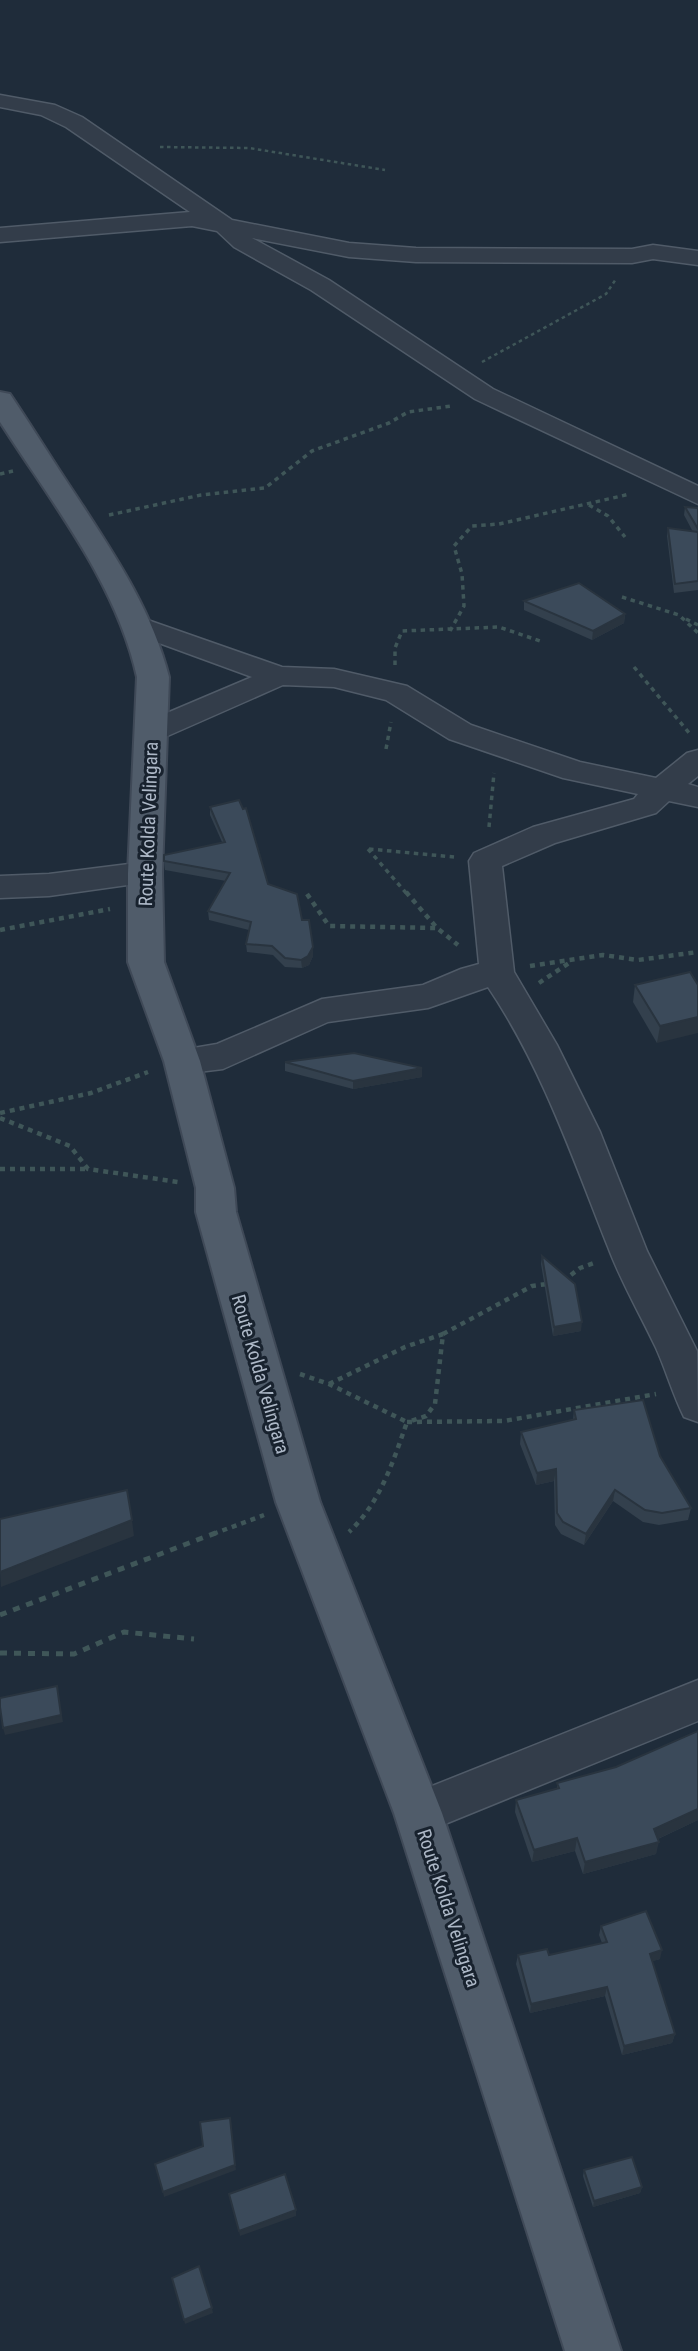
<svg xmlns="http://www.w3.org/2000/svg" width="698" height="2351" viewBox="0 0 698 2351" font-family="'Roboto Condensed',sans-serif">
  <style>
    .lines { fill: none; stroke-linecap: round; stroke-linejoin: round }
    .minor-casing { stroke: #505b68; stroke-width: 3 }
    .major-casing { stroke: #3f4957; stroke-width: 4 }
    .path-far3 { stroke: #3f5658; stroke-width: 2.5; stroke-dasharray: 3.5 3.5; stroke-linecap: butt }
    .path-far2 { stroke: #3f5658; stroke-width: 3.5; stroke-dasharray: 4.5 4.5; stroke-linecap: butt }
    .path-far1 { stroke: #3f5658; stroke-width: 4.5; stroke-dasharray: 5 5; stroke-linecap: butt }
    .path { stroke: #3f5658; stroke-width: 5; stroke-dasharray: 7 7; stroke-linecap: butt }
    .minor { fill: #333d4a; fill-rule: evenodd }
    .major { fill: #505c6a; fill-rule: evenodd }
    .wall { fill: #33404d }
    .shaded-wall { fill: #29343f }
    .building { fill: #3b4a5a; stroke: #29343f; stroke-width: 2 }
    .labels { text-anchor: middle; stroke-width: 6; stroke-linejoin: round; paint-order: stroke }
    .street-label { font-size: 19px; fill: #adb8c7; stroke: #18222e }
  </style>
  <rect width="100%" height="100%" fill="#1f2c3a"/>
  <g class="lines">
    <defs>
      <g id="minor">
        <path d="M0 95 55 105 82 117 232 220 349 243 416 248 632 249 653 245 698 251V265L653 259 632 263 416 262 349 257 252 238 329 280 493 389 698 486V504L475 399 311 290 234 247 217 231 192 226 0 242V228L190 212 66 127 41 115 0 107Z"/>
        <path d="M139 617 282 667 334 669 407 686 471 725 580 762 656 778 687 753 698 750V776L688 784 698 787V807L669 801 656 813 555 843 502 866 514 972 557 1045 600 1132 647 1251 697 1351 698 1422 684 1417C673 1395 666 1370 656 1348 640 1314 621 1282 608 1247 573 1159 542 1067 488 987L428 1008 328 1022 223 1069 182 1074 170 1070 164 1061 170 1052 217 1044 322 999 423 985 461 969 479 964 469 861 474 853 533 827 634 799 638 794 563 778 449 739 386 700 334 687 283 685 163 738 152 741 141 738 137 731 141 724 252 677 129 632 125 626 129 620Z"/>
        <path d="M145 862 156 865 161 873 156 881 49 896 0 898V876L49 874Z"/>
        <path d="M698 1680V1721L418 1835 402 1828 395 1813 402 1798Z"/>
      </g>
      <path id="major" d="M0 392 10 394C33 428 54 463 77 497 114 554 152 610 169 677L162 873 164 962 200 1061 234 1188 236 1212 320 1502 442 1813 621 2351H565L394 1813 276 1502 196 1212V1188L164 1061 128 962V873L137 677C116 582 51 502 0 422Z"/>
    </defs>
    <use href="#minor" class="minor-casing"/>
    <use href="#major" class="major-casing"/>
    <g class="path-far3">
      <path d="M160 147 249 148 385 170"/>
      <path d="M482 362 606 294 616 279"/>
    </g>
    <g class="path-far2">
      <path d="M0 474 13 471"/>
      <path d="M589 505 608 516 625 537"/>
      <path d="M109 515 201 495 265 488 312 451 389 423 408 412 451 406"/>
      <path d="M622 597 679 615 698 633"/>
      <path d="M686 619 698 625"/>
      <path d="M450 631 464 606 462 574 454 546 472 526 499 524 630 494"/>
      <path d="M395 665V648L402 631 499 627 543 642"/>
      <path d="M634 667 690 734"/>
      <path d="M386 749 391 722"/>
      <path d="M489 827 494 773"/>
      <path d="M368 849 407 894"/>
      <path d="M369 849 454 857"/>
    </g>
    <g class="path-far1">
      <path d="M406 892 437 928 458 945"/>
      <path d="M307 894 329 926 436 928"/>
      <path d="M0 930 110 909"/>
      <path d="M530 966 603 955 638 960 698 952"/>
      <path d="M539 983 572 961"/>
      <path d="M0 1113 91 1093 148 1072"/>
      <path d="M0 1118 70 1146 88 1169 178 1182"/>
      <path d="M0 1169H87"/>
      <path d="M563 1281 580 1268 594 1263"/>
      <path d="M443 1334 532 1286 547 1284"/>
      <path d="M300 1374 329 1384 407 1422C393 1462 380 1503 349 1532"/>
      <path d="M329 1384 405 1347 443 1334 435 1404 426 1416 411 1421"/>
      <path d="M407 1422 504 1421 656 1394"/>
      <path d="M213 1534 264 1515"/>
    </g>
    <g class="path">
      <path d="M0 1615 218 1532"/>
      <path d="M0 1653 74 1654 124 1632 194 1639"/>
    </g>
    <use href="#minor" class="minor"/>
    <use href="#major" class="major"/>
  </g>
  <g class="wall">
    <path d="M685 507 698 508V590L674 593 667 536 668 528 693 532 684 515Z"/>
    <path d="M524 601 625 614 624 623 592 640 524 610Z"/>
    <path d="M210 807 268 884 302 920 313 947V956L309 965 302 968 285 967 273 955 247 952 246 944 249 930 209 920 208 911 226 881 165 870 164 861 222 842 210 815Z"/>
    <path d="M690 972 657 1043 633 1002 635 985Z"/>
    <path d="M285 1062 422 1068V1077L353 1089 285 1071Z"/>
    <path d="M542 1256 581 1331 553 1336 541 1264Z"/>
    <path d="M574 1410 660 1456 691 1508 688 1520 659 1525 643 1522 613 1501 584 1545 561 1534 555 1525 554 1481 536 1485 520 1444 521 1432 573 1420Z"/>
    <path d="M698 1731V1820L658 1839 656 1854 583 1874 575 1851 532 1862 515 1812 516 1800 557 1788V1783L616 1767Z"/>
    <path d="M601 1926 660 1959 652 1961 675 2034 672 2043 622 2055 605 1996 530 2013 516 1964 518 1955H549L602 1943 599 1935Z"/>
    <path d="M584 2170 642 2187 640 2193 593 2207 583 2176Z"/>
  </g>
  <g class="shaded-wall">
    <path d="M625 614 624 623 592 640 593 631Z"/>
    <path d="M313 947V956L309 965 302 968 301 960Z"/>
    <path d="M698 1017V1033L657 1043 660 1026Z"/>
    <path d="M422 1068V1077L353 1089V1081Z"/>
    <path d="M582 1322 581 1331 553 1336 554 1327Z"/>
    <path d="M556 1469 554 1481 536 1485 537 1473Z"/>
    <path d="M615 1490 613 1501 584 1545 586 1534Z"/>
    <path d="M132 1520 134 1536 1 1587 0 1572Z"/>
    <path d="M57 1686 63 1722 5 1735 3 1728Z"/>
    <path d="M698 1809V1820L651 1842 654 1829Z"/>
    <path d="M577 1838 575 1851 532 1862 534 1850Z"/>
    <path d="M659 1842 656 1854 583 1874 585 1862Z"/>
    <path d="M662 1950 660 1959 647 1963 650 1954Z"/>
    <path d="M607 1987 605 1996 530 2013 531 2004Z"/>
    <path d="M675 2034 672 2043 622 2055 624 2046Z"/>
    <path d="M230 2118 236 2170 164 2197 163 2192Z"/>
    <path d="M642 2187 640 2193 593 2207 594 2201Z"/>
    <path d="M296 2210V2216L240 2236 239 2231Z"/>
    <path d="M212 2308 213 2313 185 2324 184 2320Z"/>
  </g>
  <g class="building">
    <path d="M685 507 698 508V529Z"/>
    <path d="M668 528 698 532V581L675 584Z"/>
    <path d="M579 583 625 614 593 631 524 601Z"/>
    <path d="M239 800 243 809 246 808 268 884 297 894 302 920H309L313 947 308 956 301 960 285 958 272 946 246 944 251 922 208 911 230 873 164 861V855L225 842 210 807Z"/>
    <path d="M690 972 698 985V1017L660 1026 635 985Z"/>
    <path d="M354 1053 422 1068 353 1081 285 1062Z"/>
    <path d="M542 1256 575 1284 582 1322 554 1327Z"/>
    <path d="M643 1400 660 1456 691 1508 662 1513 645 1510 615 1490 586 1534 563 1522 557 1513 556 1469 537 1473 521 1432 576 1419 574 1410Z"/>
    <path d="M127 1490 132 1520 0 1572V1519Z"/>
    <path d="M57 1686 61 1715 3 1728 0 1707V1698Z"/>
    <path d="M698 1731V1809L654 1829 659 1842 585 1862 577 1838 534 1850 516 1800 559 1788 557 1783 616 1767Z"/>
    <path d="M646 1911 662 1950 650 1954 675 2034 624 2046 607 1987 531 2004 518 1955 547 1949 549 1955 607 1942 601 1926Z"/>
    <path d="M230 2118 235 2165 163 2192 155 2164 203 2146 200 2122Z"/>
    <path d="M632 2157 642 2187 594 2201 584 2170Z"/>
    <path d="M285 2174 296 2210 239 2231 229 2194Z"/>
    <path d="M199 2266 212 2308 184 2320 172 2278Z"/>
  </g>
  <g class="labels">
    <g class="street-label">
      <text transform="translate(148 824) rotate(-88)" y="7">Route Kolda Velingara</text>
      <text transform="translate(261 1374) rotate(74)" y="7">Route Kolda Velingara</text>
      <text transform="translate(449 1908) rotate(72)" y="7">Route Kolda Velingara</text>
    </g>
  </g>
</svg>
